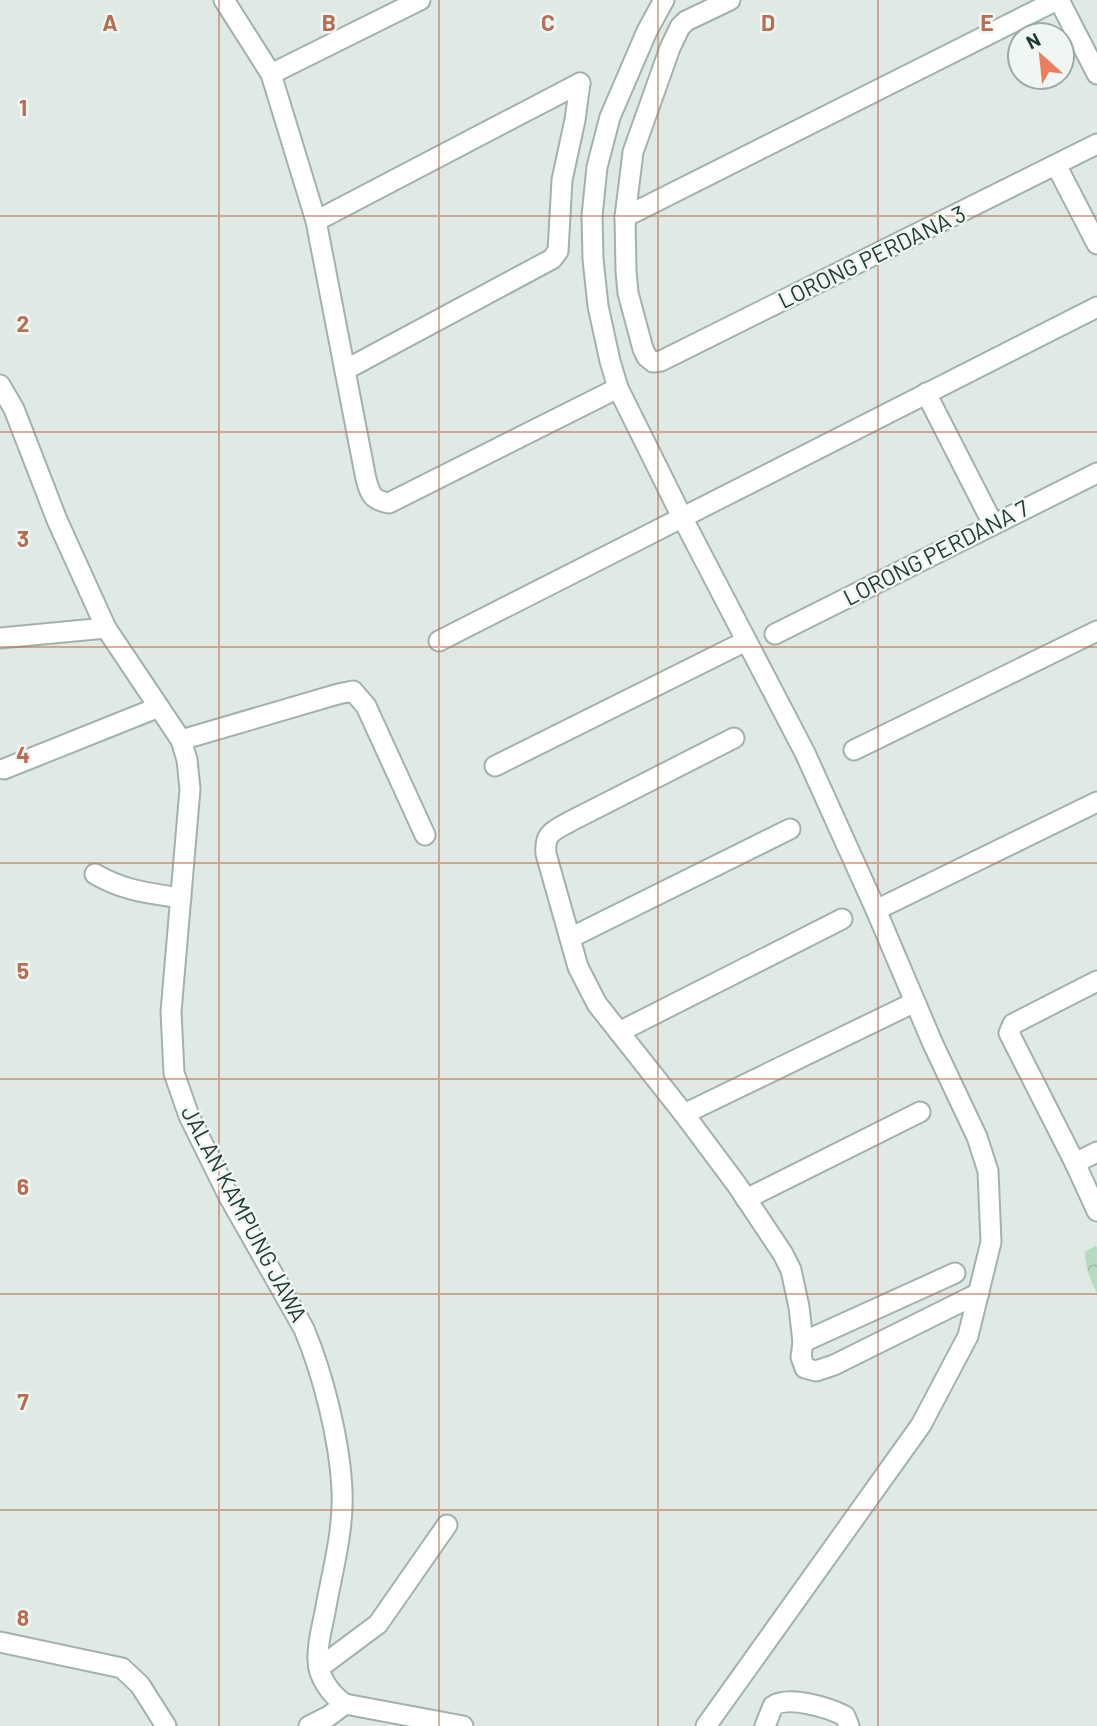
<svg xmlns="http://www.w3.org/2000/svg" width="1097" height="1726" viewBox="0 0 1097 1726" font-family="Barlow,sans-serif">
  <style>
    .forest { fill: url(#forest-crowns) }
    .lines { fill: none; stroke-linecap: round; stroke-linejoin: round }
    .minor-casing { stroke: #a3b1ac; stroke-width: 23 }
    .minor { stroke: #fff; stroke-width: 19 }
    .grid { fill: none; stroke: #b86e52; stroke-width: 2; stroke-opacity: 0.55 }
    .labels { text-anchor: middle; stroke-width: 5; stroke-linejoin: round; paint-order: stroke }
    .street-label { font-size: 23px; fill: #213933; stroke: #f0f7f3 }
    .grid-label { font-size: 23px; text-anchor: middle; font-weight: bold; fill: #b86e52; stroke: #f0f7f3; stroke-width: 5; stroke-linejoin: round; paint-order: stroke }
  </style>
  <defs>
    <pattern id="forest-crowns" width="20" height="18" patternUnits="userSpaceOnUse" patternTransform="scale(1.75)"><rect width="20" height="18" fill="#b9dac2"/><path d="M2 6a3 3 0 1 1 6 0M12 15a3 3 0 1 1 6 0" fill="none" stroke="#9fbca7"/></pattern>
  </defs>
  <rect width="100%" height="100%" fill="#e0eae5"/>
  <path class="forest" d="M1095 1246 1097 1247V1293C1090 1281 1085 1266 1085 1252Z"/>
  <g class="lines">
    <defs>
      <g id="minor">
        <path d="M224 0 271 74 316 221 366 479C370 494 372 500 389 503L618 388"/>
        <path d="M664 0 647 31 610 117 597 167 592 216 593 259 598 306 610 361 618 388 682 517 805 753 876 910 933 1044 977 1137 988 1171 991 1242 968 1336 921 1425 706 1726"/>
        <path d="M730 0 686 21 680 27 670 48 633 152 625 217 626 271 628 293 643 349 647 357 653 362 661 361 1097 144"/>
        <path d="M1059 0 1097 74"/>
        <path d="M271 74 420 0"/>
        <path d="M1056 165 1097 244"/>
        <path d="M625 217 1057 0"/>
        <path d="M316 221 580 83"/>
        <path d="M345 370 552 259 558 251 562 180 575 120 580 83"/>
        <path d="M0 385 14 409 57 520 106 628 181 740 187 760 190 789 171 1012 174 1073 189 1116 228 1195 304 1329C323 1374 340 1441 342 1490 344 1531 332 1572 325 1612 322 1628 317 1644 318 1660 318 1677 331 1695 345 1704L463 1726"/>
        <path d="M926 393 993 524"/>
        <path d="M775 634 1097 473"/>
        <path d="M0 638 106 628"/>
        <path d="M439 641 1097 307"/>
        <path d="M734 738 571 821C554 831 544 832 546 854L578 967 597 1004 684 1114 915 1002"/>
        <path d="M181 740 338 694 353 691 366 706 425 835"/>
        <path d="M854 750 1097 631"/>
        <path d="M495 766 746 641"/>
        <path d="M4 769 159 707"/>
        <path d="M95 874C124 891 149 893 181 898"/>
        <path d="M876 910 1097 802"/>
        <path d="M570 938 790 829"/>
        <path d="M1097 981 1013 1024 1009 1033 1075 1163 1097 1152"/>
        <path d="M619 1032 842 919"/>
        <path d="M684 1114 737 1185 783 1254 791 1270 799 1307 803 1342 955 1273"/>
        <path d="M1075 1163 1097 1211"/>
        <path d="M746 1199 920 1112"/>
        <path d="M803 1342 801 1357 805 1368 816 1371 834 1365 979 1293"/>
        <path d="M0 1642 122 1668 140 1685 166 1726"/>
        <path d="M319 1668 378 1624 447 1525"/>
        <path d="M309 1726 329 1716 345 1704"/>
        <path d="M765 1726 773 1706C789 1695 829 1708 845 1716L849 1726"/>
      </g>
    </defs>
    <use href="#minor" class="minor-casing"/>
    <use href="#minor" class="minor"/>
  </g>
  <path class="grid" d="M219 0V1726M439 0V1726M658 0V1726M878 0V1726M0 216H1097M0 432H1097M0 647H1097M0 863H1097M0 1079H1097M0 1294H1097M0 1510H1097"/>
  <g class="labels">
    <g class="street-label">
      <text transform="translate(872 257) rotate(-26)" y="8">LORONG PERDANA 3</text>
      <text transform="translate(936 553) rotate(-27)" y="8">LORONG PERDANA 7</text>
      <text transform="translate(244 1214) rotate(62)" y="8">JALAN KAMPUNG JAWA</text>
    </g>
  </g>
  <g class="grid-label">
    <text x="110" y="31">A</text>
    <text x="329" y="31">B</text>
    <text x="548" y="31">C</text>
    <text x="768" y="31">D</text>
    <text x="987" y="31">E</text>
    <text x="23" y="116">1</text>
    <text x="23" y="332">2</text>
    <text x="23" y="547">3</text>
    <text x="23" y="763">4</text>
    <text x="23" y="979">5</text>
    <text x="23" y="1195">6</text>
    <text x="23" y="1410">7</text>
    <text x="23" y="1626">8</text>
  </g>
  <g transform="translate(1041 56) rotate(333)"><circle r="33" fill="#f0f7f3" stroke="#9daba6" stroke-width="2"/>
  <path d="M0-5L12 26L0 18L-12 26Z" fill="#eb7f5d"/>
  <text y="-10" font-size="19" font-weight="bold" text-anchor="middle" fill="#213933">N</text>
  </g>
</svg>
